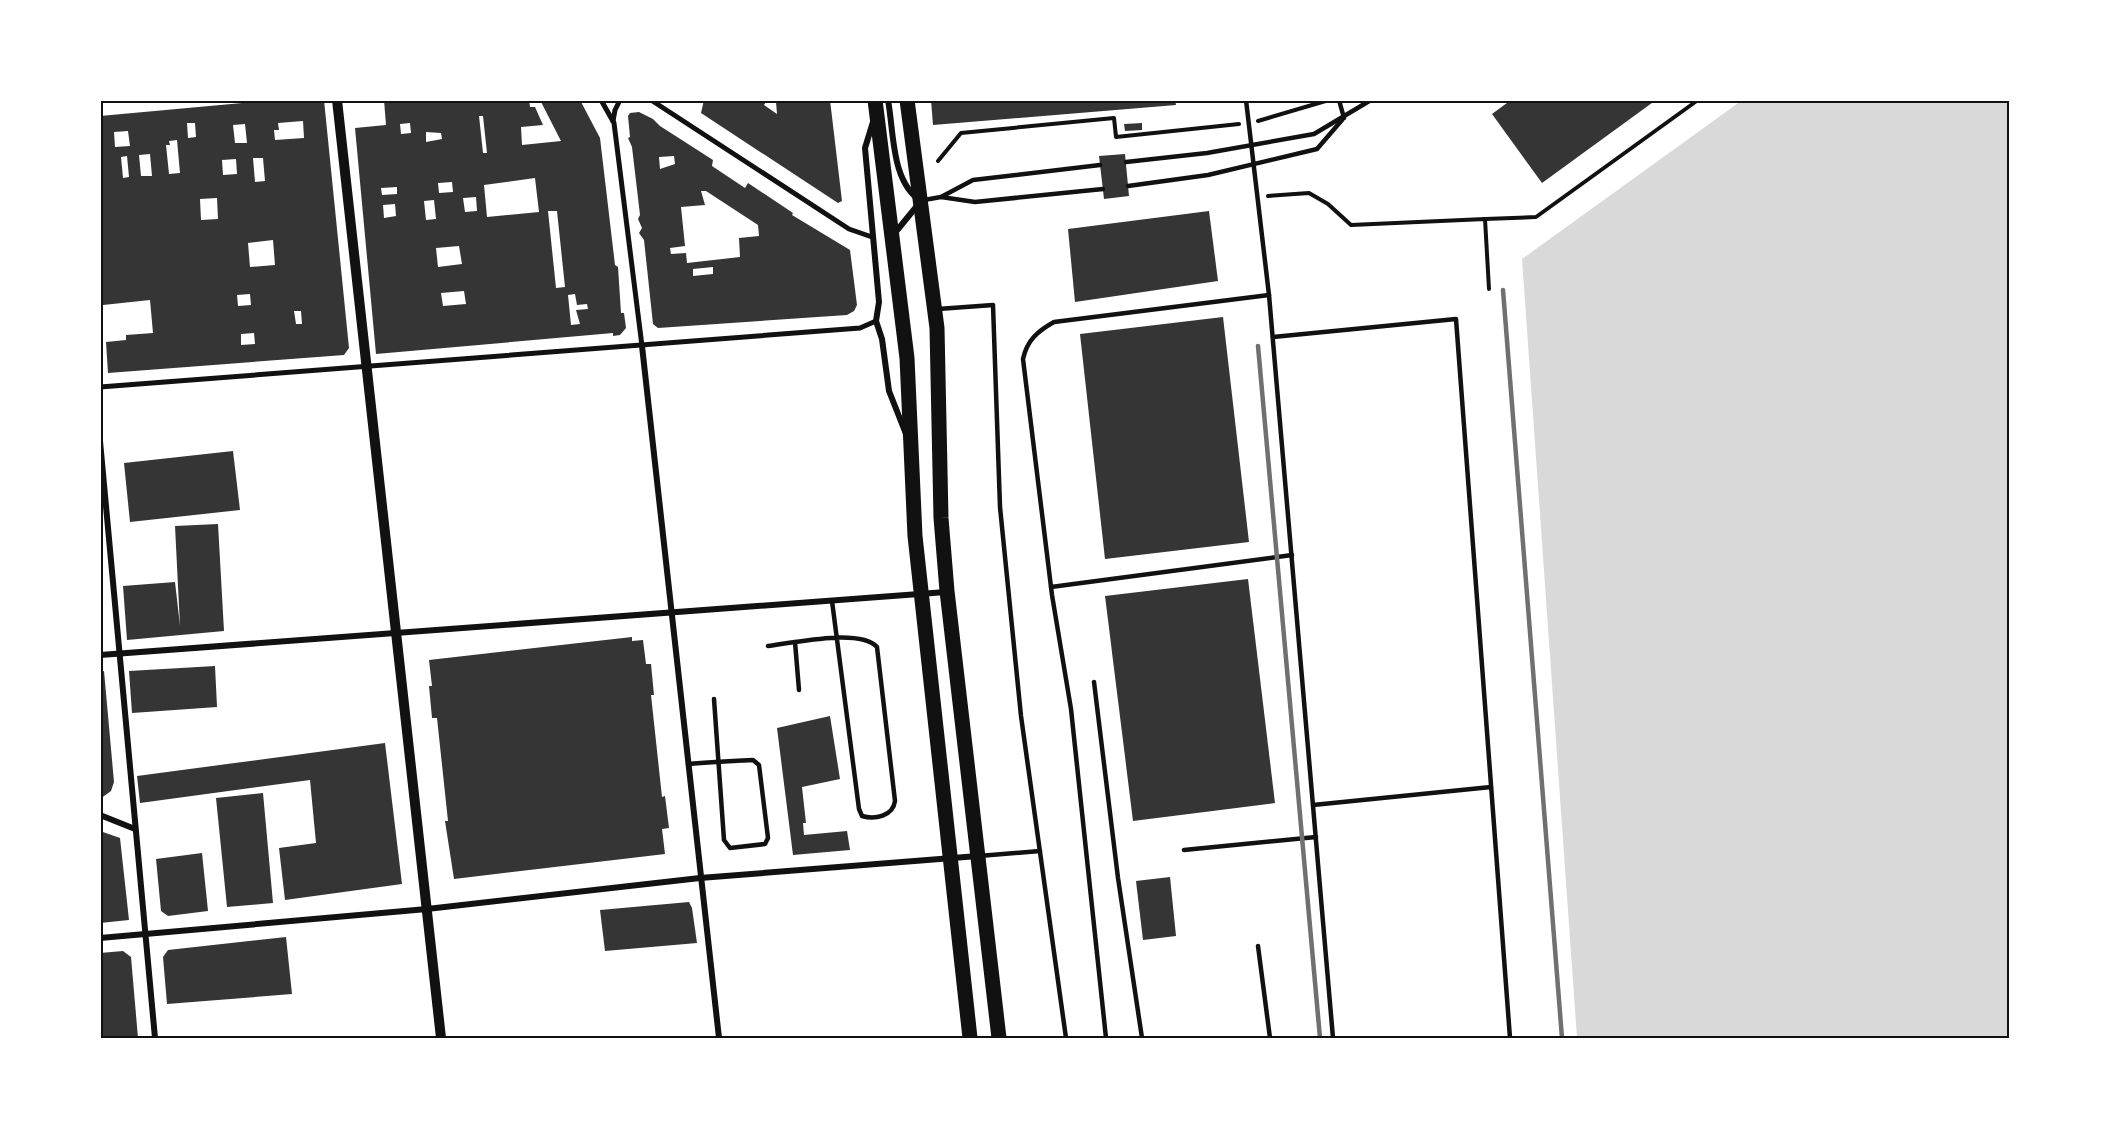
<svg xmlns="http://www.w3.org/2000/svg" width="2110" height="1139" viewBox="0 0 2110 1139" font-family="Manrope,sans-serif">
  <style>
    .water { fill: #d9d9d9 }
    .building { fill: #353535; fill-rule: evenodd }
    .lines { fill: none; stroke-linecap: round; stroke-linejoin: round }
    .path { stroke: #111; stroke-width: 4 }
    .service { stroke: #111; stroke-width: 4.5 }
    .pedestrian { stroke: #111; stroke-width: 5 }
    .minor { stroke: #111; stroke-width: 6 }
    .tertiary { stroke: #111; stroke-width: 10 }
    .primary { stroke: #111; stroke-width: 15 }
    .rail { stroke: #707070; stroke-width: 4.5 }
    .neatline { fill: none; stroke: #111; stroke-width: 2 }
  </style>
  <rect width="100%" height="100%" fill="#fff"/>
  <path class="water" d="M1741 101H2009V1038H1577L1522 259Z"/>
  <g class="building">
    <path d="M275 100H324L349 348 344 355 108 373 106 342 126 340V335L153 333 150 300 103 305 100 116ZM303 121 304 138 275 140 274 130H279L278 123ZM187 123H195L196 137 188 138ZM245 124 247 143H235L233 125ZM128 131 130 146 115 147 114 132ZM177 140 180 173 169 174 166 145H170L169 141ZM150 154 152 176H141L139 155ZM127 156 129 177 123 178 121 157ZM253 158H263L265 181 255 182ZM236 159 237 174 223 175 222 160ZM217 198 218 219 201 220 200 199ZM273 240 275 265 250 267 248 243ZM250 294 251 305 238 306 237 295ZM294 311H301L302 324H296ZM254 333 255 344 241 345V334Z"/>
    <path d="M384 100H529L530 107H535L543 125 521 127 522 145 561 141 540 100H580L600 138 615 265 618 267 621 313H624L626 328 620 335 613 336V333L376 354 355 128 386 125ZM479 116H483L487 153H483ZM410 123 411 133 401 134 400 124ZM426 132 441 133 442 139 426 142ZM535 178 539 212 487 217 484 185ZM452 182 453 192 439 193 438 183ZM397 187V194L382 195 381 188ZM476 197 477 211 465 212 463 198ZM434 200 436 219 426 220 424 201ZM395 204 396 216 384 218 383 205ZM548 211H557L565 287 556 288ZM459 246 462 264 438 267 436 248ZM464 291 466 304 443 306 441 293ZM575 294 577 305 587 304 588 309 576 310 580 324 571 325 568 295Z"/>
    <path d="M704 100H767L764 105 777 114 776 102 773 100H830L842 201 838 203 701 113Z"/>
    <path d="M931 100H1175L1176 105 933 125Z"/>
    <path d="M1511 100H1656L1542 183 1492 114Z"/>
    <path d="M639 112 653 119 660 126 713 160 712 166 745 188 748 183 793 213 792 215 850 250 857 305 854 311 847 315 658 328 653 324 644 240 639 233 642 228 638 219 640 215 632 147 628 138 630 137 628 116 630 113ZM674 156 675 164 660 169 659 157ZM701 191H706L758 225 759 236 739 238 740 257 687 263 686 253 671 254 670 248 685 246 681 207 705 205ZM713 267V274L693 276V269Z"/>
    <path d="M1142 123V130L1125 131 1124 124Z"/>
    <path d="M1125 154 1129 196 1104 199 1099 156Z"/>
    <path d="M1209 211 1218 281 1075 302 1068 229Z"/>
    <path d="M1223 317 1249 542 1105 559 1080 334Z"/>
    <path d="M233 451 240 510 130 522 124 463Z"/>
    <path d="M218 524 224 631 127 640 123 586 175 582 180 626 175 526Z"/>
    <path d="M1248 579 1275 803 1133 821 1105 596Z"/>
    <path d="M632 637V641L643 640 646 664H651L654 695H651L662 797 665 796 669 828 662 829 665 854 454 879 445 821H448L437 718H432L429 686H432L429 660Z"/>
    <path d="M215 666 217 707 132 713 129 671Z"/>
    <path d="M104 671 114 782 111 791 100 799V672Z"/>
    <path d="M830 716 840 779 802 787 806 823H803L804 835 847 831 850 850 793 855 777 728Z"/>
    <path d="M385 743 402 884 285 900 279 848 316 843 310 780 140 803 137 776Z"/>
    <path d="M263 793 273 903 227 907 216 798Z"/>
    <path d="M100 831 120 838 129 920 100 923Z"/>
    <path d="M202 853 208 911 168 916 161 911 156 859Z"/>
    <path d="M1170 877 1176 936 1143 940 1136 881Z"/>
    <path d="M689 902 692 908 697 943 605 951 600 910Z"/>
    <path d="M286 937 292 994 167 1004 163 957 168 950Z"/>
    <path d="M123 951 131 957 138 1038H100V953Z"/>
  </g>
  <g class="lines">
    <g class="path">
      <path d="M1258 121 1329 100"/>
      <path d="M938 161 961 133 1114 118 1116 137 1239 124"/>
      <path d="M1268 196 1309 193 1328 204 1351 225 1485 219 1489 289"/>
      <path d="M1485 219 1536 217 1698 100"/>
    </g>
    <g class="service">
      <path d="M1246 100 1269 295 1333 1038"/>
      <path d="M1339 100 1344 118"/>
      <path d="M1126 162 1207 153 1314 134 1371 100"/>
      <path d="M1128 186 1208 175 1317 149 1342 120"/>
      <path d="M941 197 975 202 1103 189"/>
      <path d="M924 200 941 197 973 180 1100 165"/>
      <path d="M938 309 993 305 1000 507 1021 716 1066 1038"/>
      <path d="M1273 337 1456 319 1510 1038"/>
      <path d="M1051 587 1292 555"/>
      <path d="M795 642 799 690"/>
      <path d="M768 646C792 643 860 628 877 647L895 801C893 816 875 820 862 816L859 809 832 601"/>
      <path d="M1094 682 1118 878 1142 1038"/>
      <path d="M688 764C710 762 731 761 753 760L759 765 768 838 765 844 730 848 724 840 714 699"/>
      <path d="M1313 805 1491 787"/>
      <path d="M1184 850 1316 837"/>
      <path d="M979 856 1040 851"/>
      <path d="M1258 946 1270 1038"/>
      <path d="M1106 1038 1071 709 1052 595 1023 359C1027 340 1038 331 1054 322L1269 295"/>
    </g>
    <g class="pedestrian">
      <path d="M601 100 614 123 642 346"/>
      <path d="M651 100 849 229 872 237"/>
      <path d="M100 101 102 100"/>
      <path d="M613 121 615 110 620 100"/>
      <path d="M100 387 860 328 876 321"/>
    </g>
    <g class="minor">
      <path d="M888 100C894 132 891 182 921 201L894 234"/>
      <path d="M873 122 865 148 879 302 876 321 882 339 889 391 906 434"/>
      <path d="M642 346 719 1038"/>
      <path d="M100 441 155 1038"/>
      <path d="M100 655 946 592"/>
      <path d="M100 815 135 829"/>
      <path d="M100 938 427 909 700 878 978 856"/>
    </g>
    <path class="tertiary" d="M337 100 441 1038"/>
    <g class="primary">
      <path d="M875 100 907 358 915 536 970 1038"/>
      <path d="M907 100 937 328 941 518 947 591 999 1038"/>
    </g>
    <g class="rail">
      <path d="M1503 290 1562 1038"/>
      <path d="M1258 346 1320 1038"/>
    </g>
  </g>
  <rect width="2110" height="1139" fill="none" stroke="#ffffff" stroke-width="204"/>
  <rect x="102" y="102" width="1906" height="935" class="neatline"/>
</svg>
